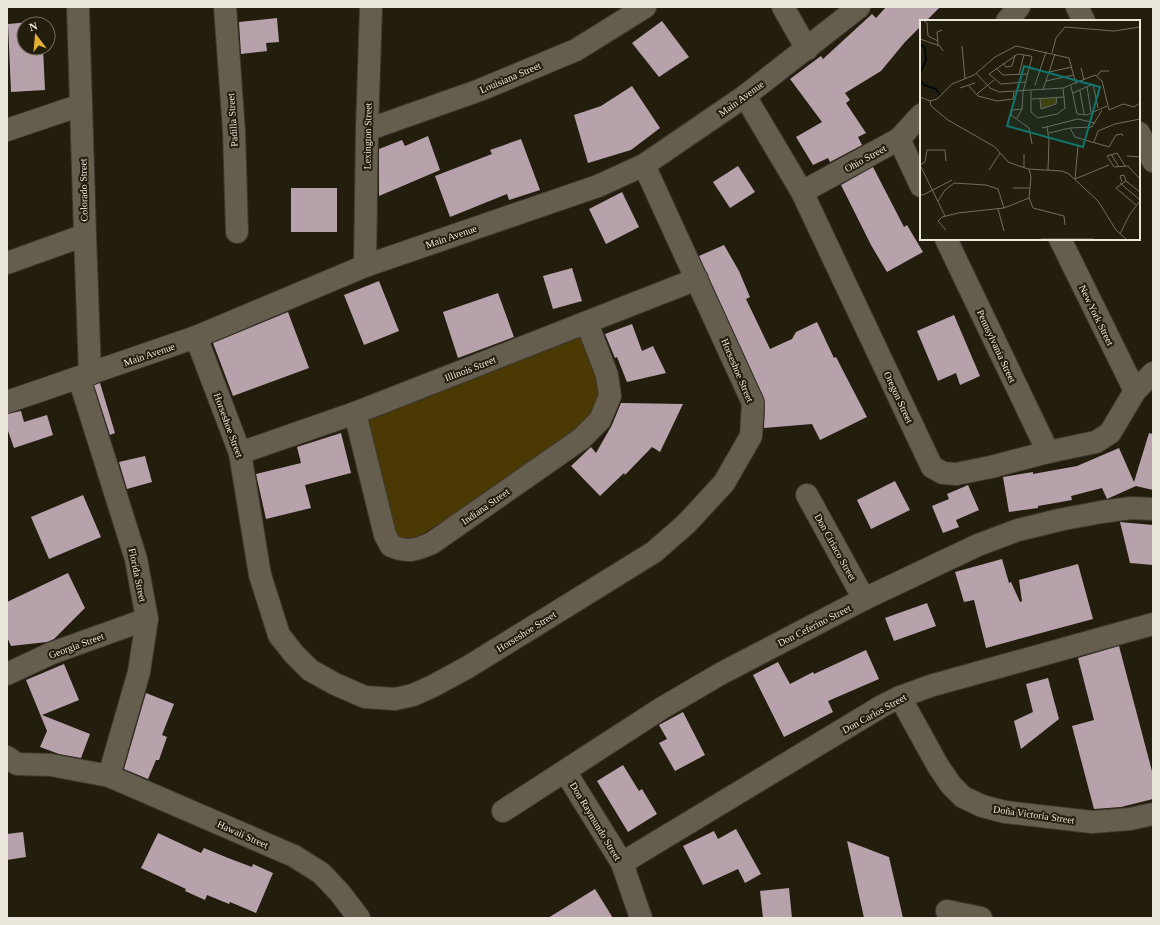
<svg xmlns="http://www.w3.org/2000/svg" width="1160" height="925" viewBox="0 0 1160 925" font-family="Georgia,serif">
  <style>
    .green { fill: #4b3903 }
    .building { fill: #b7a2ac }
    .lines { fill: none; stroke-linecap: round; stroke-linejoin: round }
    .minor-casing { stroke: #3d3830; stroke-width: 24 }
    .minor { stroke: #655e4e; stroke-width: 22 }
    .labels { text-anchor: middle; stroke-width: 4; stroke-linejoin: round; paint-order: stroke }
    .street-label { font-size: 10px; fill: #eae6dc; stroke: #231d0e }
    .inset-river { fill: none; stroke: #010a0b; stroke-width: 2 }
    .inset-road { fill: none; stroke: #736d60; stroke-width: 1 }
    .view { fill: #0f766e; fill-opacity: 0.15; stroke: #0f766e; stroke-width: 2 }
    .inset-edge { fill: none; stroke: #eae6dc; stroke-width: 2 }
  </style>
  <rect width="100%" height="100%" fill="#231d0e"/>
  <path class="green" d="M586 328 603 402 579 436 405 545 393 543 360 415Z"/>
  <g class="building">
    <path d="M886 7H940L926 21H921V26L905 42 881 71 845 93 850 100 846 103 866 133 858 137 862 145 830 162 828 158 813 165 796 137 822 122 790 79 821 56 823 59 872 14 876 18Z"/>
    <path d="M277 18 279 42 266 43 267 51 241 54 239 22Z"/>
    <path d="M41 21V24H24V48H43L45 90 11 92 8 24Z"/>
    <path d="M662 21 689 57 659 77 632 43Z"/>
    <path d="M632 86 660 128 631 150 588 163 574 115 601 106Z"/>
    <path d="M428 136 440 170 379 196V149L402 140 405 146Z"/>
    <path d="M521 139 540 190 509 200 507 194 450 217 435 176 492 154 490 150Z"/>
    <path d="M738 166 755 192 730 208 713 182Z"/>
    <path d="M873 167 904 227 907 225 923 252 887 272 871 245 841 185Z"/>
    <rect x="291" y="188" width="46" height="44"/>
    <path d="M622 192 639 227 606 244 589 209Z"/>
    <path d="M724 245 739 271 750 297 746 299 770 349 792 339 796 332 817 322 834 358 836 357 867 417 820 440 812 424 764 428 765 404 764 398 699 256Z"/>
    <path d="M572 268 582 301 553 309 543 276Z"/>
    <path d="M379 281 399 331 364 345 344 295Z"/>
    <path d="M498 293 514 337 458 358 443 312Z"/>
    <path d="M288 312 309 368 233 396 213 343Z"/>
    <path d="M954 315 980 376 960 385 956 373 938 381 917 331Z"/>
    <path d="M632 324 642 351 653 346 666 373 627 382 617 357 615 358 605 334Z"/>
    <path d="M100 383 115 433 110 435 94 385Z"/>
    <path d="M621 403 683 404 660 452 652 447 625 475 624 473 600 496 571 466 591 447 596 453 612 425Z"/>
    <path d="M21 411 24 422 47 415 53 435 14 448 7 428V414Z"/>
    <path d="M341 433 351 473 305 485 311 508 266 519 256 474 301 463 297 447Z"/>
    <path d="M1149 433 1153 434V490L1136 486 1107 499 1102 488 1071 496 1072 500 1038 506V508L1009 512 1003 477 1033 472V474L1077 466 1119 448 1134 482Z"/>
    <path d="M145 456 152 482 127 489 119 462Z"/>
    <path d="M895 481 910 510 871 529 857 500Z"/>
    <path d="M968 485 979 510 956 520 959 527 943 533 932 506 949 499 947 494Z"/>
    <path d="M83 495 101 537 49 559 31 517Z"/>
    <path d="M1120 522 1153 525V565L1130 563Z"/>
    <path d="M1002 559 1009 583 1011 582 1020 602 1022 601 1019 580 1078 564 1093 619 986 648 974 600 964 602 955 572Z"/>
    <path d="M68 573 85 608 54 639 47 642 11 646 7 637V602Z"/>
    <path d="M927 603 936 626 894 641 885 618Z"/>
    <path d="M1119 646 1153 775V799L1121 807 1094 809 1072 726 1094 720 1078 658Z"/>
    <path d="M866 650 879 679 828 701 833 712 784 737 753 675 778 662 790 684 813 672 814 674Z"/>
    <path d="M64 664 79 700 42 715 90 734 81 758 59 754 40 747 47 731 26 680Z"/>
    <path d="M1048 678 1059 719 1021 749 1014 721 1033 712 1026 684Z"/>
    <path d="M146 693 174 704 162 735 167 737 159 760H156L148 779 124 769Z"/>
    <path d="M683 712 705 755 675 771 659 743 667 739 659 725Z"/>
    <path d="M623 765 639 791 642 789 657 814 628 832 597 781Z"/>
    <path d="M736 829 761 874 745 883 738 869 703 885 683 846 714 831 718 839Z"/>
    <path d="M23 832 26 857 7 860V834Z"/>
    <path d="M158 833 201 853 204 848 228 858 252 867 253 864 273 873 256 913 230 902 229 904 207 895 205 900 185 891 186 889 141 868Z"/>
    <path d="M847 841 889 857 903 918H864Z"/>
    <path d="M789 888 792 918H763L760 891Z"/>
    <path d="M595 889 613 918H548Z"/>
  </g>
  <g class="lines">
    <defs>
      <g id="minor">
        <path d="M78 7 85 235 90 374"/>
        <path d="M225 7 234 131 237 232"/>
        <path d="M783 7 807 49"/>
        <path d="M1077 7 1084 21"/>
        <path d="M1007 21 1019 7"/>
        <path d="M745 96 802 192 932 467 943 473 956 474 991 467 1048 452 1096 442 1110 433 1135 391 1153 373"/>
        <path d="M7 130 81 105"/>
        <path d="M367 130 480 90 576 50 645 7"/>
        <path d="M1139 133 1153 161"/>
        <path d="M899 139 921 186"/>
        <path d="M802 192 899 139 921 115"/>
        <path d="M946 239 1048 452"/>
        <path d="M1060 239 1135 391"/>
        <path d="M7 263 85 235"/>
        <path d="M365 266 367 130 371 7"/>
        <path d="M196 337 240 453 260 575 279 635 294 654 310 670 335 684 365 697 395 699 413 695 433 686 468 667 654 552 686 524 724 483 751 436 753 403 644 165"/>
        <path d="M79 378 136 559 147 619 139 672 109 776"/>
        <path d="M7 402 196 337 365 266 598 186 644 165 745 96 859 7"/>
        <path d="M355 413 385 535 391 546C408 553 416 550 432 543L581 439 600 420 610 396 607 375 587 323"/>
        <path d="M240 453 355 413 697 279"/>
        <path d="M807 495 864 599"/>
        <path d="M7 674 52 653 147 619"/>
        <path d="M900 697 938 766 951 785 963 797 982 806 1005 812 1092 822 1130 819 1153 814"/>
        <path d="M7 757 17 764 51 765 109 776 294 856 321 873 340 893 359 918"/>
        <path d="M565 771 622 863 641 918"/>
        <path d="M503 811 662 708 722 673 864 599 978 545 1018 530 1059 520 1101 512 1131 508 1153 509"/>
        <path d="M622 863 882 706 900 697 930 686 1153 624"/>
        <path d="M947 911 981 918"/>
      </g>
    </defs>
    <use href="#minor" class="minor-casing"/>
    <use href="#minor" class="minor"/>
  </g>
  <g class="labels">
    <g class="street-label">
      <text transform="translate(510 77) rotate(-23)" y="4">Louisiana Street</text>
      <text transform="translate(741 98) rotate(-36)" y="4">Main Avenue</text>
      <text transform="translate(232 120) rotate(-94)" y="4">Padilla Street</text>
      <text transform="translate(367 136) rotate(-89)" y="4">Lexington Street</text>
      <text transform="translate(865 158) rotate(-29)" y="4">Ohio Street</text>
      <text transform="translate(83 190) rotate(-91)" y="4">Colorado Street</text>
      <text transform="translate(451 236) rotate(-19)" y="4">Main Avenue</text>
      <text transform="translate(1097 315) rotate(64)" y="4">New York Street</text>
      <text transform="translate(997 346) rotate(65)" y="4">Pennsylvania Street</text>
      <text transform="translate(149 354) rotate(-19)" y="4">Main Avenue</text>
      <text transform="translate(470 368) rotate(-21)" y="4">Illinois Street</text>
      <text transform="translate(738 370) rotate(67)" y="4">Horseshoe Street</text>
      <text transform="translate(899 397) rotate(65)" y="4">Oregon Street</text>
      <text transform="translate(229 425) rotate(70)" y="4">Horseshoe Street</text>
      <text transform="translate(485 506) rotate(-35)" y="4">Indiana Street</text>
      <text transform="translate(836 547) rotate(61)" y="4">Don Ciriaco Street</text>
      <text transform="translate(138 575) rotate(78)" y="4">Florida Street</text>
      <text transform="translate(814 625) rotate(-27)" y="4">Don Ceferino Street</text>
      <text transform="translate(526 631) rotate(-32)" y="4">Horseshoe Street</text>
      <text transform="translate(76 645) rotate(-20)" y="4">Georgia Street</text>
      <text transform="translate(874 713) rotate(-29)" y="4">Don Carlos Street</text>
      <text transform="translate(1034 814) rotate(8)" y="4">Doña Victoria Street</text>
      <text transform="translate(596 821) rotate(59)" y="4">Don Raymundo Street</text>
      <text transform="translate(243 834) rotate(24)" y="4">Hawaii Street</text>
    </g>
  </g>
  <g transform="translate(920 20)">
    <rect width="220" height="220" fill="#231d0e"/>
    <path d="M136 78V83L121 89 120 79Z" fill="#4b3903"/>
    <path class="inset-river" d="M0 24 5 28 6 40 0 54M0 60 4 65 16 69 20 75"/>
    <path class="inset-road" d="M4 1 7 3 8 16 18 21M0 19 20 26 23 31M18 25 17 12 22 10M42 26 45 59M132 33 136 18 145 7 194 11 220 7M83 43 86 47 92 46 95 35M76 48 83 55 108 54M161 48 164 60M129 52 152 47M56 53 70 68 79 72 143 68 175 55 182 61 189 90 203 84 214 87 220 83M99 54 104 35M177 56 181 51H189M126 61 154 55M115 65 126 32M49 66 58 76 77 81 93 79 94 72M151 66 157 94 167 95 187 86M167 67 171 92M40 68 55 63M123 70 135 34M111 71V92L118 98 137 94 145 88 143 68M160 71 164 94M103 72 112 37 111 36 98 34 69 54 81 64 106 62M153 73 173 64 178 88M57 74 74 60M0 77 10 81 11 86 28 100 75 127 88 142 108 149 142 151 149 154 178 181 196 210 206 219M112 79 145 77M120 79 121 89 136 84 137 77M10 81 17 79 32 64 54 55 75 37 96 26 149 38 156 64M102 89 92 90 91 95 109 108 112 124M97 98 102 89 103 72M127 106 129 121 128 150M122 108 158 99 175 103M150 108 155 117 189 127 196 115 202 114 203 116M129 113 150 108 172 107 182 90M174 122 178 111 195 104 220 99M197 133 187 136 194 147 208 146 220 159M197 133 205 146M104 134V147M191 134 199 147M207 136 220 137M0 145 25 196M0 145 5 142 7 130H25L26 141M69 150 80 133M155 159 189 145M155 159 158 126M206 161 196 168 216 185M202 162 200 156 204 155 206 161 220 172M200 163 220 180M93 168H109M0 174 3 175 32 160M109 178 113 188 144 196 145 205M18 181 25 170 34 163 66 165 78 169 84 188M78 189 84 211M26 210 18 201 22 197 38 193 84 188 109 178 111 157 109 149M200 214 210 194 220 181M121 219H174"/>
    <path class="view" d="M104 46 180 67 163 127 87 106Z"/>
    <rect width="220" height="220" class="inset-edge"/>
  </g>
  <rect width="1160" height="925" fill="none" stroke="#eae6dc" stroke-width="16"/>
  <g transform="translate(36 36) rotate(344)"><circle r="19" fill="#231d0e" stroke="#736d60"/>
  <path d="M0-3L7 15L0 10L-7 15Z" fill="#e2af34"/>
  <text y="-6" font-size="11" font-weight="bold" text-anchor="middle" fill="#eae6dc">N</text>
  </g>
</svg>
